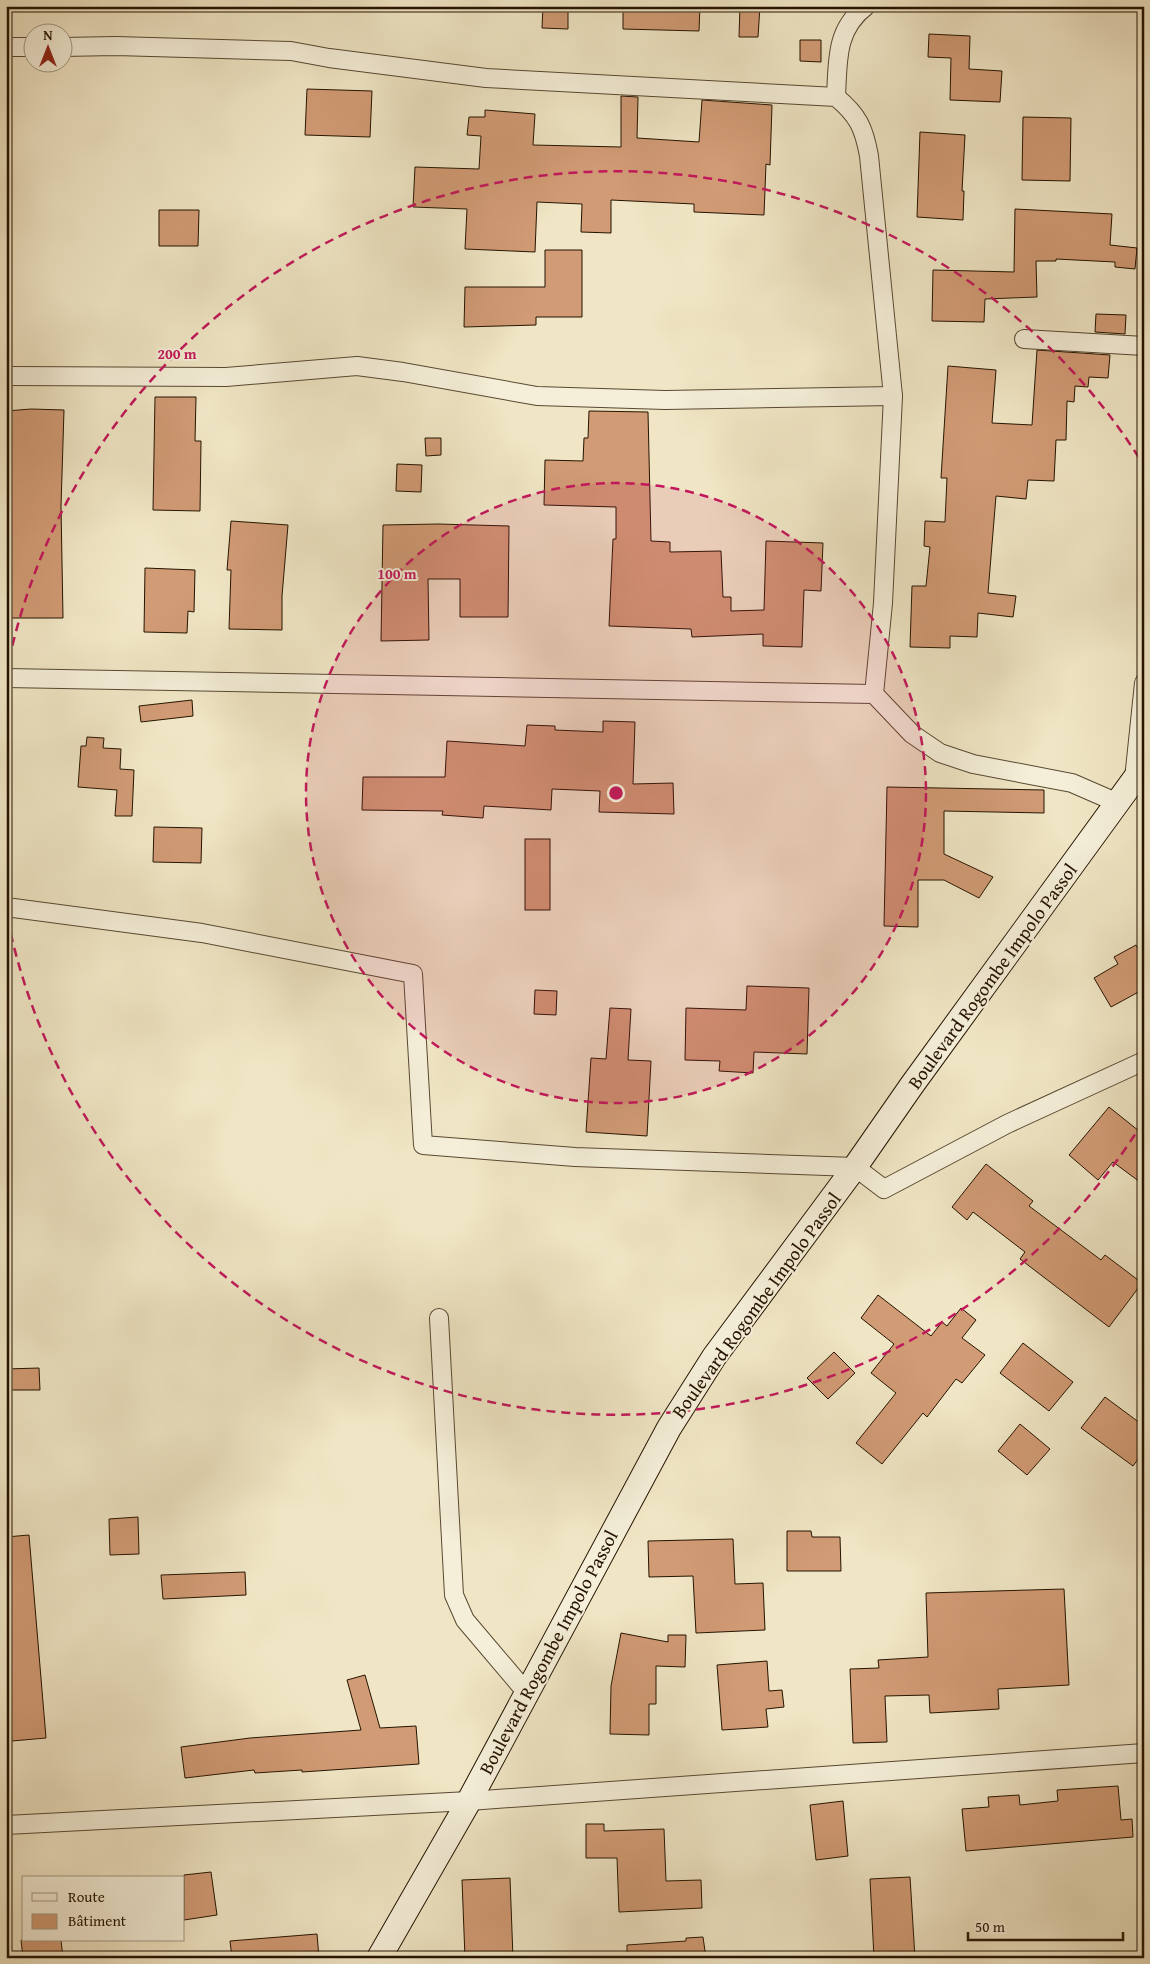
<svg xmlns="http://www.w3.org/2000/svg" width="1150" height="1964" viewBox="0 0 1150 1964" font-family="'Gentium Book Plus',serif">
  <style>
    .building { fill: #d19b75; stroke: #251300 }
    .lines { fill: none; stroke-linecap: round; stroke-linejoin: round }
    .street-casing { stroke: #584831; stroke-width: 20 }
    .secondary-casing { stroke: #251300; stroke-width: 26 }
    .street { stroke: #f5efd9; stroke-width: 18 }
    .secondary { stroke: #f5efd9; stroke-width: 24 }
    .ring { fill: none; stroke: #c2185b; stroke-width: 2.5; stroke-dasharray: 9 6 }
    .labels { text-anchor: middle; stroke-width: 4; stroke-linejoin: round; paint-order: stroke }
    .street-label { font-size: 19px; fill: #251300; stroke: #f5efd9 }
    .centre { fill: #c2185b; stroke: #f5efd9; stroke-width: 2.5 }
    .ring-label { font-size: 15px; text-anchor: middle; font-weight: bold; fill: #c2185b; stroke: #f5efd9; stroke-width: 4; stroke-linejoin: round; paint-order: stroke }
  </style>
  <rect width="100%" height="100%" fill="#f0e6c5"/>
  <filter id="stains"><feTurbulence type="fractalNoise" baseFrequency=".004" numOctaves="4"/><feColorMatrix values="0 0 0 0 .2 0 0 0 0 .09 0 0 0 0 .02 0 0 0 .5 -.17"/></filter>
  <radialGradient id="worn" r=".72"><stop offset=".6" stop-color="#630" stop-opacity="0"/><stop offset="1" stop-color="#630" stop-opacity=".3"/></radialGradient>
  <g class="building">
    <path d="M543 6H568V29L542 28Z"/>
    <path d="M623 6H700L699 31 623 29Z"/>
    <path d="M740 6H760L758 37H739Z"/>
    <path d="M929 34 970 36 969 69 1002 71 1000 102 950 100 951 58 928 57Z"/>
    <path d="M800 40H821V62L800 61Z"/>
    <path d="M307 89 372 91 370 137 305 135Z"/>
    <path d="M621 96 638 97 637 138 699 142 702 100 772 105 770 165 766 164 764 215 694 212V204L611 200V233L581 232 582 204 537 202 535 252 465 249 467 209 413 207 415 167 479 169 481 136 467 135 469 117H485V110L535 114 533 145 621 147Z"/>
    <path d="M1023 117 1071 118 1070 181 1022 180Z"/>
    <path d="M920 132 965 135 962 191H964L963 220 917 217Z"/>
    <path d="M1015 209 1112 214 1110 245 1137 248 1135 269 1115 267V262L1056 259V261H1036L1037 297 985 299 984 322 932 321 933 270 1014 272Z"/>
    <path d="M159 210H199L198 246H159Z"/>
    <path d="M545 250H582V317H536V325L464 327 465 287H545Z"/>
    <path d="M1096 314 1126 315 1125 334 1095 332Z"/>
    <path d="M1037 350 1110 355 1108 378 1089 377 1088 387 1075 386 1074 402 1067 401 1066 440H1056L1054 481 1028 480 1026 499 996 496 988 593 1016 596 1013 617 978 613 977 637 950 636V648L910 647 912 586H926L930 547 924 546 925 521 945 522 947 478H941L948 366 996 370 992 423 1032 425Z"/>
    <path d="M155 397H196L195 441H201L200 511 153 510Z"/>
    <path d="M31 409 64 410 61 506 63 618H6V411Z"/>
    <path d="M589 411 648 412 651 541 670 542V552L721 551 723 597H731V611L764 610 766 541 823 543 821 591 804 590 802 647 763 646V634L692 637 691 629 609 626 613 539H616V507L544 505 545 460 583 461 584 438H588Z"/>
    <path d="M425 438H441V455L426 456Z"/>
    <path d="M397 464 422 465 421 492 396 491Z"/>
    <path d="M231 521 288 525 282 596V630L229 629 231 570H227Z"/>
    <path d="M438 524 509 526 508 617H460V579H428L429 640 381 641 383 525Z"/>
    <path d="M145 568 195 570 194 612 188 611 187 633 144 632Z"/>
    <path d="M192 700 193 716 141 722 139 706Z"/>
    <path d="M603 721 635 722 633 784 673 783 674 814 599 812 600 791 552 789 551 810 484 806 483 818 442 815 443 811 362 810 363 777H445L447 741 525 746 527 725 555 726V730L603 732Z"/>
    <path d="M87 737 104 738 103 748 121 749 120 769 134 770 132 816H115L117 790 78 787 81 746H86Z"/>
    <path d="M887 787 1044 790V813L944 811V854L993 877 979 898 944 880H918V927L884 926Z"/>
    <path d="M154 827 202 828 201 863 153 862Z"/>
    <rect x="525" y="839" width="25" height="71"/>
    <path d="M1136 945 1144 958V989L1111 1007 1094 978 1118 964 1114 957Z"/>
    <path d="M747 986 809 988 807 1054 754 1052 753 1073 719 1071 720 1061 685 1060 686 1008 746 1010Z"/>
    <path d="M535 990 557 991 556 1015 534 1014Z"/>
    <path d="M610 1008 631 1009 628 1060 651 1061 647 1136 586 1132 591 1058 606 1059Z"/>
    <path d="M1109 1107 1144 1135V1185L1113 1162 1098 1180 1069 1155Z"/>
    <path d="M986 1164 1033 1201 1029 1206 1101 1260 1105 1255 1142 1283 1109 1327 1020 1259 1025 1252 973 1212 967 1220 952 1207Z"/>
    <path d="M878 1295 931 1336 942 1322 947 1326 961 1308 976 1320 962 1338 985 1355 962 1383 956 1379 927 1417 923 1413 882 1464 856 1443 896 1393 871 1373 894 1344 861 1318Z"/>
    <path d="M1023 1343 1073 1382 1049 1411 1000 1373Z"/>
    <path d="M834 1352 855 1373 828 1399 807 1378Z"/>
    <path d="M39 1368 40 1390H6V1369Z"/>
    <path d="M1105 1397 1144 1426V1451L1133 1466 1081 1428Z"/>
    <path d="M1020 1424 1050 1449 1027 1475 998 1451Z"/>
    <path d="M138 1517 139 1554 110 1555 109 1519Z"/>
    <path d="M787 1531H811L812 1537H840L841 1571H787Z"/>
    <path d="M29 1535 46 1738 12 1741 6 1672V1537Z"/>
    <path d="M733 1539 735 1584 763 1583 765 1630 696 1633 693 1576 649 1577 648 1541Z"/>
    <path d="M245 1572 246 1595 163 1599 161 1575Z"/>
    <path d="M1064 1589 1069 1685 998 1689 999 1709 965 1711 930 1713 929 1695 885 1696 887 1742 853 1743 850 1669 879 1668 878 1660 928 1657 926 1593Z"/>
    <path d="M621 1633 668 1642V1635H686L685 1667 656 1666V1704H649V1735L610 1734 611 1686Z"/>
    <path d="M767 1661 769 1691 782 1690 784 1707 766 1709 768 1727 722 1730 717 1665Z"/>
    <path d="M365 1675 380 1728 416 1726 419 1764 302 1772V1770L255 1773 254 1770 185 1778 181 1747 250 1738 361 1730 347 1680Z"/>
    <path d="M1118 1786 1121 1820 1132 1819 1133 1837 966 1851 962 1809 989 1807 988 1797 1019 1795 1020 1805 1058 1801 1057 1790Z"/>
    <path d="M843 1801 848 1856 816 1860 810 1805Z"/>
    <path d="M586 1824H604V1831L664 1829 666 1881 701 1880 702 1908 619 1912 617 1858H586Z"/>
    <path d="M211 1872 217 1915 184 1920V1875Z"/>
    <path d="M910 1877 915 1958H874L870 1879Z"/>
    <path d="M510 1878 513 1958H465L462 1880Z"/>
    <path d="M317 1934 319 1958H232L230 1941Z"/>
    <path d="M703 1937 706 1958H627V1945L686 1941V1938Z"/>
    <path d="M21 1940H61L63 1958H23Z"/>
  </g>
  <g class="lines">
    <defs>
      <g id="street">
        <path d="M6 47H32"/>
        <path d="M62 47 116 46 291 51 329 58 486 78 836 97C858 115 864 128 869 156L893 396 883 603 874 694"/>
        <path d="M836 97C838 61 835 30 866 6"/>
        <path d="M1024 339 1144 346"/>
        <path d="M6 376 226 377 357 366 403 372 537 396 665 400 893 396"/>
        <path d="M6 678 874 694 912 734 940 753 973 764 1072 783 1118 803"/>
        <path d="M1134 779 1144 683"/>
        <path d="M6 907 202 933 413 974 423 1145 575 1157 855 1167 884 1189 1007 1124 1144 1061"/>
        <path d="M439 1318 454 1595 465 1620 526 1692"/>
        <path d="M6 1825 469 1801 1144 1753"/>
      </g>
      <path id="secondary" d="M379 1958 469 1801 669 1428 714 1357 855 1167 912 1085 1144 766"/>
    </defs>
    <use href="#street" class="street-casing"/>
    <use href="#secondary" class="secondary-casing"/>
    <use href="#street" class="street"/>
    <use href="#secondary" class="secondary"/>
  </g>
  <circle cx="616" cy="793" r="310" fill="#c2185b" fill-opacity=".12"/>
  <g class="ring">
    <circle cx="616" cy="793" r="310"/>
    <path d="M1143 1122A621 621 0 0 1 6 911M6 675A621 621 0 0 1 1143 464"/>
  </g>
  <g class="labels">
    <g class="street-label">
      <text transform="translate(992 976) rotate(-54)" y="7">Boulevard Rogombe Impolo Passol</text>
      <text transform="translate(756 1305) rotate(-54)" y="7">Boulevard Rogombe Impolo Passol</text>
      <text transform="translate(548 1652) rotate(-62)" y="7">Boulevard Rogombe Impolo Passol</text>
    </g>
  </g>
  <circle cx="616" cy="793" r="8" class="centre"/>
  <g class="ring-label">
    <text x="177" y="359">200 m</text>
    <text x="397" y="579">100 m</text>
  </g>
  <rect width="1150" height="1964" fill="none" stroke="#f0e6c5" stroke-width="25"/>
  <rect x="8" y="8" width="1135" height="1949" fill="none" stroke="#251300" stroke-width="2.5"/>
  <rect x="12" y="12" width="1125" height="1939" fill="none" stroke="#251300"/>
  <rect x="22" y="1876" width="162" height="65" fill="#f5efd9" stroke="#a29782"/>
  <rect x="32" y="1893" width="25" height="8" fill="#f5efd9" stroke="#a29782"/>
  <text x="68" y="1902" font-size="15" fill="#251300">Route</text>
  <rect x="32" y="1914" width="25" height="15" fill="#d19b75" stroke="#a29782"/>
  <text x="68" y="1926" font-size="15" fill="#251300">Bâtiment</text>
  <g transform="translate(48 48)"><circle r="24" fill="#f5efd9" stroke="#a29782"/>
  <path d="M0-4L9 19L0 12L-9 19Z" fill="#8f2418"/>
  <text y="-8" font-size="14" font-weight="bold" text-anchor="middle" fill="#251300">N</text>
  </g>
  <path d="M968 1932v8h155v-8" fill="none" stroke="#251300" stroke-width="2.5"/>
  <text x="975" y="1932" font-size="15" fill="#251300" stroke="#f5efd9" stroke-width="4" paint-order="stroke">50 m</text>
  <rect width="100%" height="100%" filter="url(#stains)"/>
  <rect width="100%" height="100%" fill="url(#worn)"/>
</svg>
